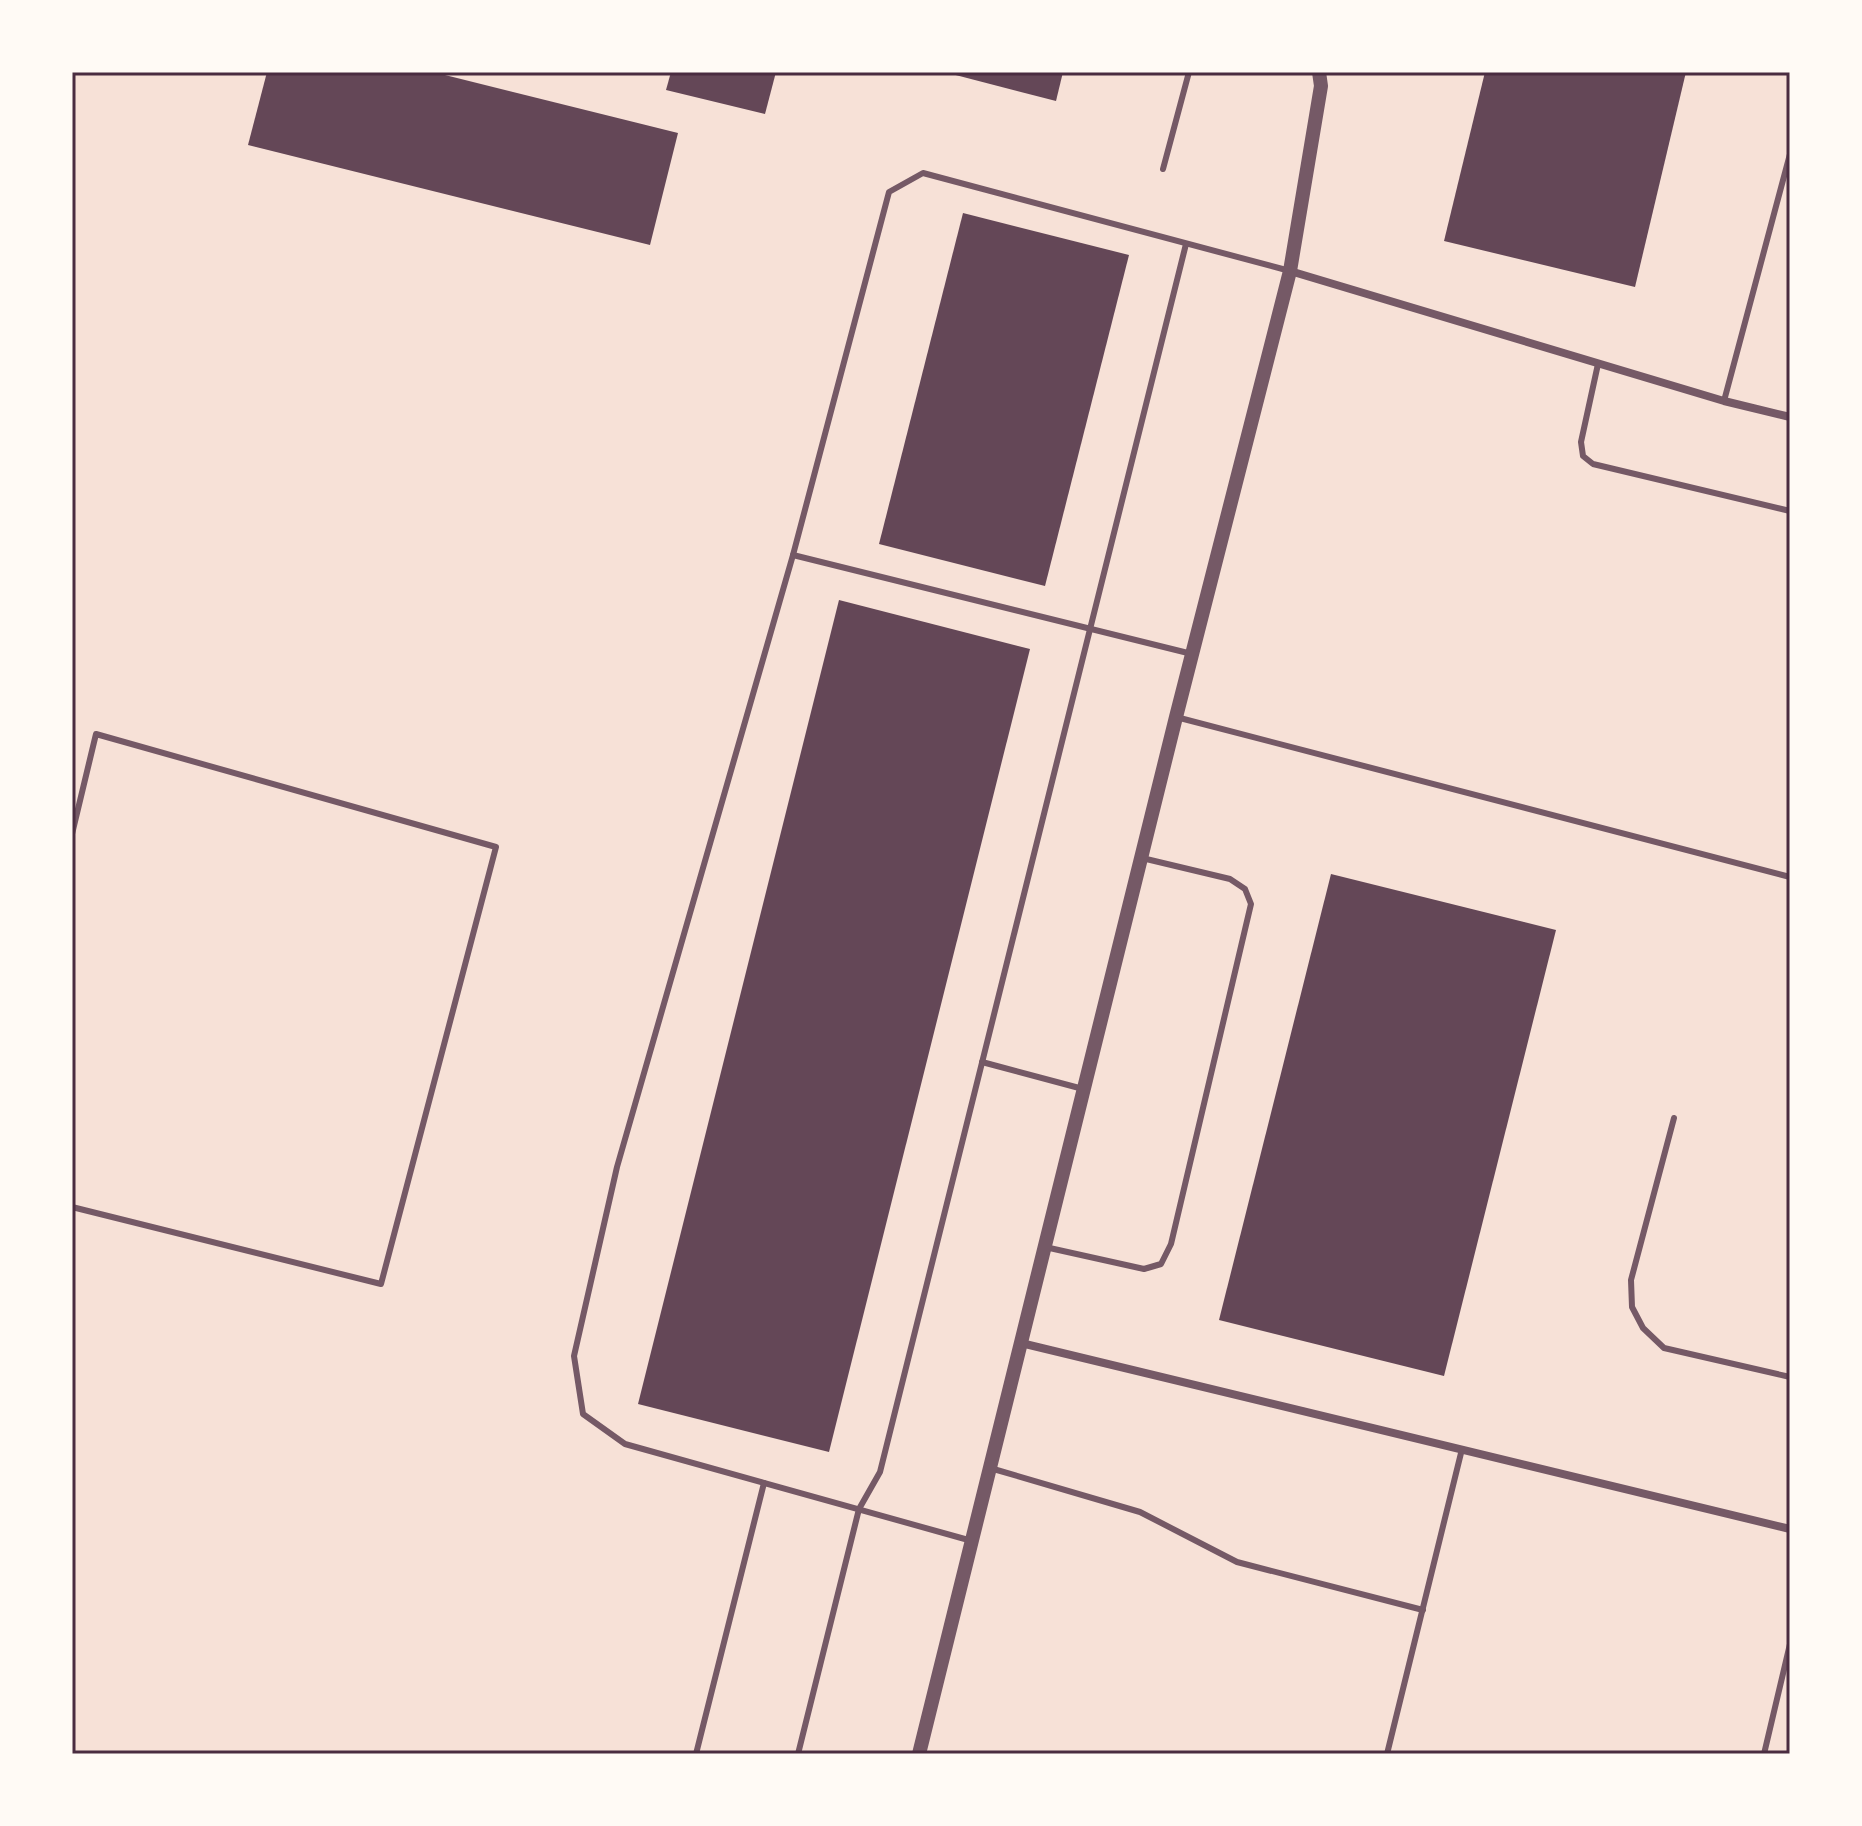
<svg xmlns="http://www.w3.org/2000/svg" width="1862" height="1826" viewBox="0 0 1862 1826" font-family="Merriweather,serif">
  <style>
    .building { fill: #644757 }
    .lines { fill: none; stroke-linecap: round; stroke-linejoin: round }
    .service { stroke: #755966; stroke-width: 6 }
    .minor { stroke: #755966; stroke-width: 8 }
    .tertiary { stroke: #755966; stroke-width: 14 }
    .neatline { fill: none; stroke: #4a2c40; stroke-width: 3 }
  </style>
  <rect width="100%" height="100%" fill="#f7e1d7"/>
  <g class="building">
    <path d="M267 72H433L678 133 650 245 248 145Z"/>
    <path d="M671 72H776L765 114 666 90Z"/>
    <path d="M944 72H1063L1056 101Z"/>
    <path d="M1485 72H1686L1635 287 1444 241Z"/>
    <path d="M963 213 1129 255 1045 586 879 544Z"/>
    <path d="M839 600 1030 649 829 1452 638 1404Z"/>
    <path d="M1331 874 1556 930 1444 1376 1219 1320Z"/>
  </g>
  <g class="lines">
    <g class="service">
      <path d="M1163 169 1189 72"/>
      <path d="M1598 364 1581 442 1583 456 1593 464 1790 511"/>
      <path d="M1724 401 1790 154"/>
      <path d="M793 555 1192 654"/>
      <path d="M1176 717 1790 877"/>
      <path d="M72 834 96 734 496 847 381 1284 72 1207"/>
      <path d="M982 1062 1083 1089"/>
      <path d="M1674 1118 1631 1280 1632 1307 1643 1328 1664 1348 1790 1377"/>
      <path d="M1045 1247 1144 1269 1161 1264 1171 1244 1251 904 1245 889 1230 879 1142 858"/>
      <path d="M990 1468 1140 1512 1237 1562 1423 1610"/>
      <path d="M972 1541 625 1444 583 1414 574 1356 617 1167 793 555 889 192 923 173 1290 271"/>
      <path d="M696 1754 764 1483"/>
      <path d="M798 1754 859 1509 880 1472 1186 244"/>
      <path d="M1387 1754 1462 1449"/>
      <path d="M1764 1754 1790 1644"/>
    </g>
    <g class="minor">
      <path d="M1290 271 1724 401 1790 417"/>
      <path d="M1021 1343 1790 1529"/>
    </g>
    <path class="tertiary" d="M919 1754 1176 717 1290 271 1321 86 1319 72"/>
  </g>
  <rect width="1862" height="1826" fill="none" stroke="#fffaf5" stroke-width="148"/>
  <rect x="74" y="74" width="1714" height="1678" class="neatline"/>
</svg>
